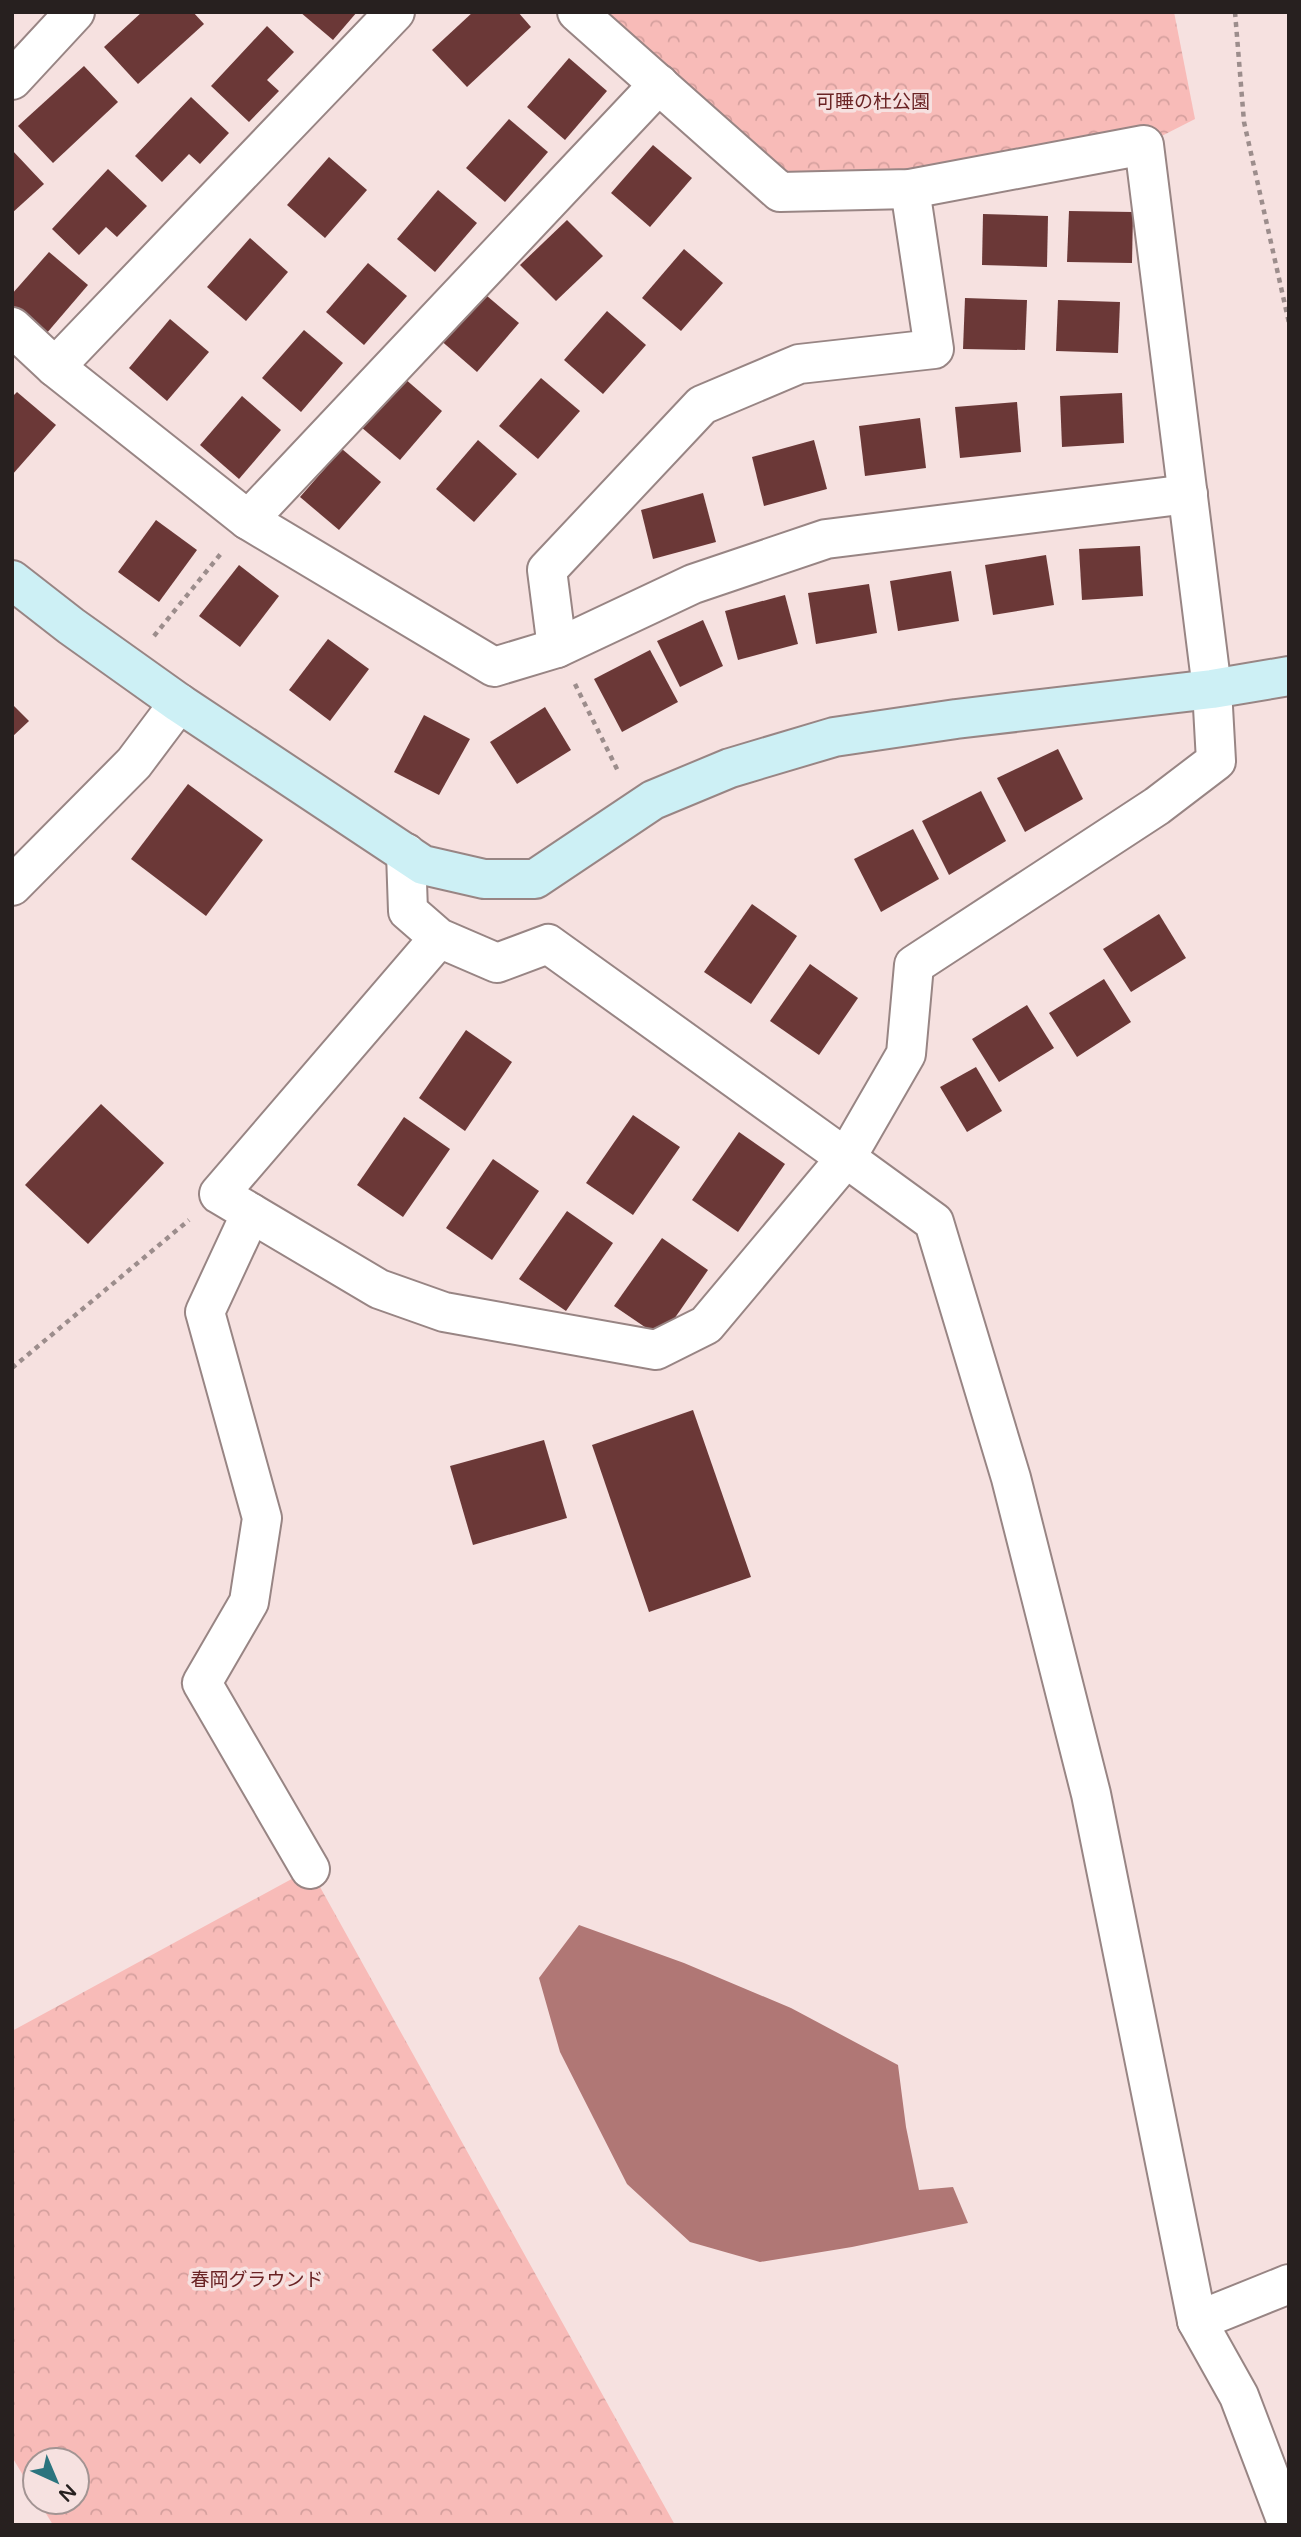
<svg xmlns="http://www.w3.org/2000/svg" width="1301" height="2537" viewBox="0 0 1301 2537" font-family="'Varela Round','Noto Sans JP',sans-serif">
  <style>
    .park { fill: url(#park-crowns) }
    .water { fill: #b07775 }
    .building { fill: #6b3837 }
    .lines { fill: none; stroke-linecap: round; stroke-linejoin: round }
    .street-casing { stroke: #988584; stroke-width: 42 }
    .secondary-casing { stroke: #988584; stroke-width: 42 }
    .path { stroke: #9c8d8c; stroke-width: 4.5; stroke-dasharray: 5 5; stroke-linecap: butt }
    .street { stroke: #fff; stroke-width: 38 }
    .secondary { stroke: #cdf0f5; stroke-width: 38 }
    .labels { text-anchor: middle; stroke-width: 7; stroke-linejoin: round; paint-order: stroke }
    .park-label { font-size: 19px; fill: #6a2324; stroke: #f6e1e0 }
  </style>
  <defs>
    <pattern id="park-crowns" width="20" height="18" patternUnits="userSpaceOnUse" patternTransform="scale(1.75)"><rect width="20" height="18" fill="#f8bbb8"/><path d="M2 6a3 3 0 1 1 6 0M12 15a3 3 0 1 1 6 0" fill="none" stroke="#d5a09e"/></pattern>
  </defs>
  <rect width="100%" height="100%" fill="#f6e1e0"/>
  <g class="park">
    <path d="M577 12H1174L1195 119 1144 145 780 192Z"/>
    <path d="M310 1869 675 2525H53L39 2502H77V2460H35V2495L12 2457V2031Z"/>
  </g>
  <path class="water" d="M579 1925 684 1963 791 2008 898 2065 906 2127 919 2190 953 2187 968 2223 852 2247 760 2262 690 2242 627 2184 560 2052 539 1978Z"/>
  <g class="building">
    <path d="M142 12H193L204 24 138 84 104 47Z"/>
    <path d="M300 12H357L333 40Z"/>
    <path d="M473 12H518L531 27 467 87 432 50Z"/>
    <path d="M267 26 294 52 267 80 279 91 249 122 211 86Z"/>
    <path d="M569 58 607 91 565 140 527 107Z"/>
    <path d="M84 66 118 102 53 163 18 126Z"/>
    <path d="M191 97 229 133 200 164 189 154 162 182 135 156Z"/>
    <path d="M509 119 548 152 505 202 466 168Z"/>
    <path d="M653 145 692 178 650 227 611 193Z"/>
    <path d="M12 150 44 184 12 213Z"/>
    <path d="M329 157 367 190 325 238 287 205Z"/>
    <path d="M108 169 147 206 117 237 106 227 79 255 52 229Z"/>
    <path d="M438 190 477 223 435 272 397 239Z"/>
    <path d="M1069 211 1133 212 1132 263 1067 262Z"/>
    <path d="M983 214 1048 216 1047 267 982 265Z"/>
    <path d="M567 220 603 256 556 301 520 265Z"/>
    <path d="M250 238 288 272 246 321 207 287Z"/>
    <path d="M684 249 723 283 681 331 642 298Z"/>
    <path d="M49 252 88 285 46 334 12 305V294Z"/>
    <path d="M368 263 407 296 364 345 326 312Z"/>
    <path d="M480 290 519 323 477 372 438 338Z"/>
    <path d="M965 298 1027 300 1025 350 963 349Z"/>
    <path d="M1058 300 1120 302 1118 353 1056 351Z"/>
    <path d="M607 311 646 345 603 394 564 360Z"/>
    <path d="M170 319 209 352 167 401 129 368Z"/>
    <path d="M304 330 343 363 301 412 262 378Z"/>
    <path d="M404 378 442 411 400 460 361 427Z"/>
    <path d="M541 378 580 411 538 459 499 426Z"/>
    <path d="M17 392 56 425 12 475V397Z"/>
    <path d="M1122 393 1124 443 1062 447 1060 396Z"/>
    <path d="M242 396 281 430 239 479 200 445Z"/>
    <path d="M1017 402 1021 452 960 458 955 407Z"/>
    <path d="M920 418 926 468 865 476 859 426Z"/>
    <path d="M478 440 517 474 474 522 436 489Z"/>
    <path d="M814 440 827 489 764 506 752 457Z"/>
    <path d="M342 449 381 482 339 530 300 497Z"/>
    <path d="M703 493 716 542 653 559 641 510Z"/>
    <path d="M156 520 197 550 159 602 118 572Z"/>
    <path d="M1140 546 1143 596 1082 600 1079 549Z"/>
    <path d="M1046 555 1054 605 993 615 985 565Z"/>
    <path d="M239 565 279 596 240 647 199 616Z"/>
    <path d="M951 571 959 621 898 631 890 581Z"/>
    <path d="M869 584 877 633 816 644 808 593Z"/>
    <path d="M785 595 798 644 738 660 725 611Z"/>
    <path d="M703 620 723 666 680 687 657 641Z"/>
    <path d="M328 639 369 669 330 721 289 690Z"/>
    <path d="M650 650 678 702 622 732 594 679Z"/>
    <path d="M12 704 29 721 12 737Z"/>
    <path d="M545 707 571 750 517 784 490 742Z"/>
    <path d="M424 715 470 739 439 795 394 772Z"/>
    <path d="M1058 749 1083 799 1025 832 997 778Z"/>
    <path d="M188 784 263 840 206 916 131 859Z"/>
    <path d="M981 791 1006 841 949 875 922 821Z"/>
    <path d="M913 829 939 879 881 912 854 859Z"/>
    <path d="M752 904 797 936 751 1004 704 972Z"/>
    <path d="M1159 914 1186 958 1131 992 1103 949Z"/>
    <path d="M810 964 858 998 819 1055 770 1021Z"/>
    <path d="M1104 979 1131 1022 1077 1057 1049 1013Z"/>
    <path d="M1027 1005 1054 1048 999 1082 972 1039Z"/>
    <path d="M466 1030 512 1062 465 1131 419 1098Z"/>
    <path d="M976 1067 1002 1111 967 1132 940 1087Z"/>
    <path d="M101 1104 164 1163 88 1244 25 1185Z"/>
    <path d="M633 1115 680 1147 633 1215 586 1183Z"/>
    <path d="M404 1117 450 1149 403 1217 357 1185Z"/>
    <path d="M739 1132 785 1164 738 1232 692 1200Z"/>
    <path d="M493 1159 539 1191 492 1260 446 1228Z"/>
    <path d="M567 1211 613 1243 566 1311 519 1279Z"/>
    <path d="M662 1238 708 1270 661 1338 614 1306Z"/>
    <path d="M693 1410 751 1577 649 1612 592 1445Z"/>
    <path d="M544 1440 567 1518 473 1545 450 1466Z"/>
  </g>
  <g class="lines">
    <defs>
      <g id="street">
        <path d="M577 12 780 192 910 189 1144 145 1212 689 1216 761 1157 806 914 965 906 1054 846 1158 934 1222 1011 1478 1091 1794 1197 2321 1239 2396 1288 2525"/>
        <path d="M12 80 75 12"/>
        <path d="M12 327 55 367 248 520 494 667 557 648 547 570 702 405 799 364 934 349 910 189"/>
        <path d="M55 367 395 12"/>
        <path d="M248 520 659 84"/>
        <path d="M557 648 693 584 826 539 1188 494"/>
        <path d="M406 853 408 911 439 938 219 1194 379 1289 444 1312 656 1350 706 1325 846 1158 548 944 497 963 439 938"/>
        <path d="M12 886 134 763 179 703"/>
        <path d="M251 1213 205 1312 262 1518 249 1602 202 1683 310 1869"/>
        <path d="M1197 2321 1289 2284"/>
      </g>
      <path id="secondary" d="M12 580 71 626 179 703 423 865 484 879H535L653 800 730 768 834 737 956 719 1212 689 1289 676"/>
    </defs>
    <use href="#street" class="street-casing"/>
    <use href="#secondary" class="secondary-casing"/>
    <g class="path">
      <path d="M1235 12 1244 122 1289 323"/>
      <path d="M154 636 223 551"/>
      <path d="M575 684 619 773"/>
      <path d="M12 1368 189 1220"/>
    </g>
    <use href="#street" class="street"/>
    <use href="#secondary" class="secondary"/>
  </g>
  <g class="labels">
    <g class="park-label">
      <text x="873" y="108">可睡の杜公園</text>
      <text x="257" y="2286">春岡グラウンド</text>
    </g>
  </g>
  <rect width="1301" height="2537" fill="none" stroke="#27201f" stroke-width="28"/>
  <g transform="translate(56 2481) rotate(136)"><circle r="33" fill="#f6e1e0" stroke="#a39493" stroke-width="2"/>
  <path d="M0-5L12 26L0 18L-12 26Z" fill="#2c747e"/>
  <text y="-10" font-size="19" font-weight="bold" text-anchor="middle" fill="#27201f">N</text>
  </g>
</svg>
